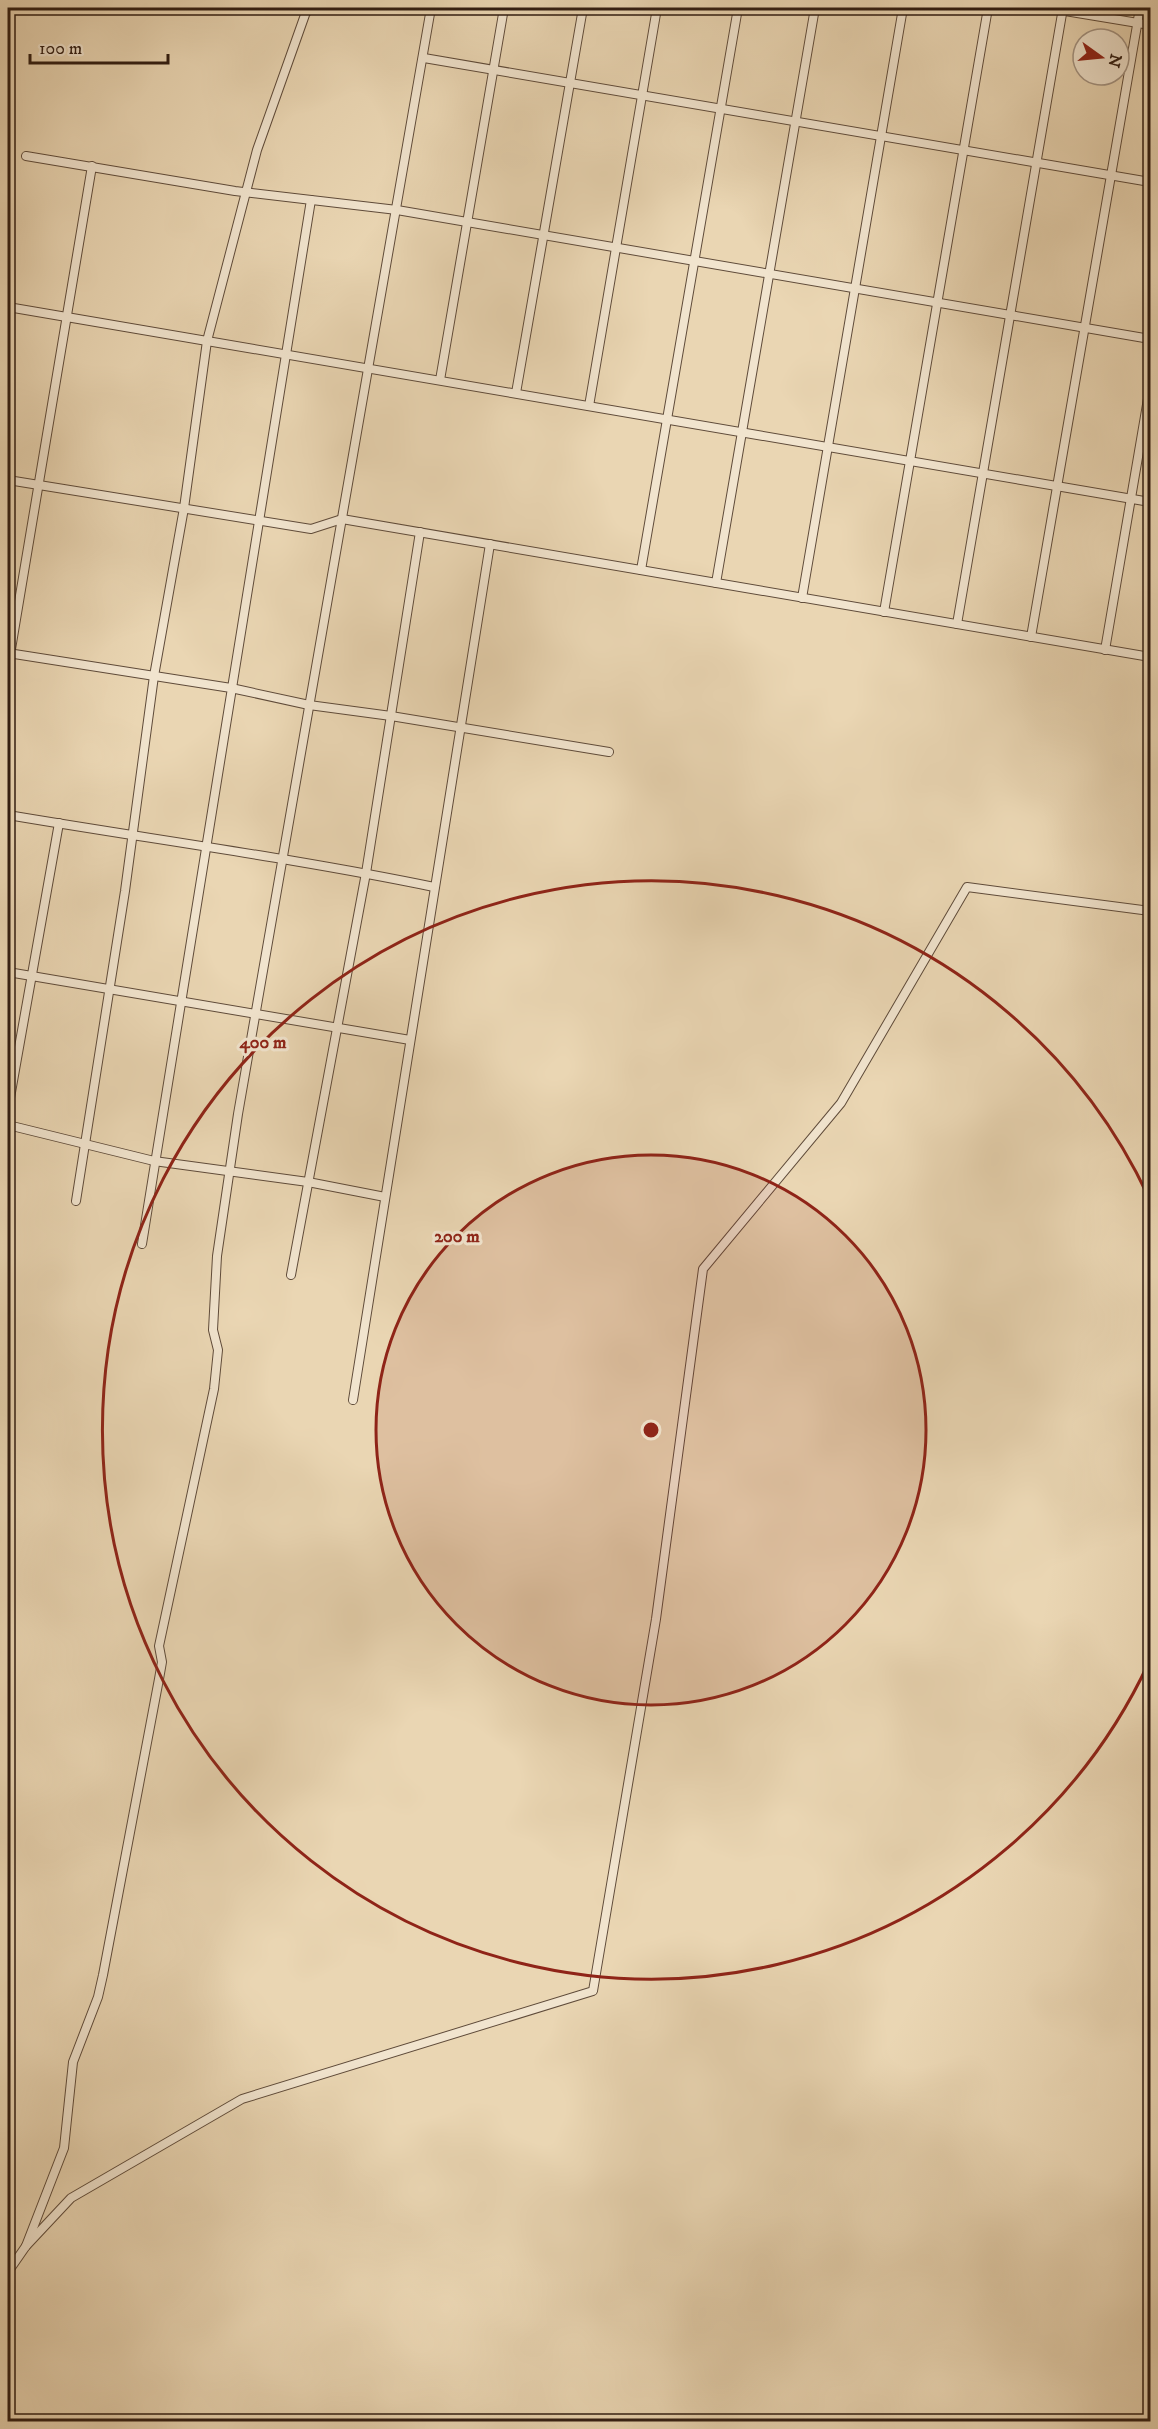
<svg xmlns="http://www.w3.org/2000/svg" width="1158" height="2429" viewBox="0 0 1158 2429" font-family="'IM FELL DW Pica',serif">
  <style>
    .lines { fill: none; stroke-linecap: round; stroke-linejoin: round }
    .minor-casing { stroke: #5f4b3a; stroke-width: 10 }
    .minor { stroke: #f1e4ce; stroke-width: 8 }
    .ring { fill: none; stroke: #8f2418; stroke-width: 3 }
    .centre { fill: #8f2418; stroke: #f1e4ce; stroke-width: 3 }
    .ring-label { font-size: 18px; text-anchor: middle; font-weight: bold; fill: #8f2418; stroke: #f1e4ce; stroke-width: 6; stroke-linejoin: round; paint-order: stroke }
  </style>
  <rect width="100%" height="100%" fill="#ead6b3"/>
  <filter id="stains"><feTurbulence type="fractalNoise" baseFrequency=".00333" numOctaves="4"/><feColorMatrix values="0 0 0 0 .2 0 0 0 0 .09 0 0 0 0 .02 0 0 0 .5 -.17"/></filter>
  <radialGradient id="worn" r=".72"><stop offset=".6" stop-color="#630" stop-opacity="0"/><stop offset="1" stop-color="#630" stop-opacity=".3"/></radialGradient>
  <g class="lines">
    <defs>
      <g id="minor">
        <path d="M1047 8 1150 25"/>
        <path d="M424 58 1150 182"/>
        <path d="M26 156 235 191 397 210 1150 339"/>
        <path d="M8 307 1150 502"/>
        <path d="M440 380 504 8"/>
        <path d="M516 393 583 8"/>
        <path d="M589 406 657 8"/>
        <path d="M8 480 311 529 342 519 1150 657"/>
        <path d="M641 570 738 8"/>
        <path d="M716 583 815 8"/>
        <path d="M802 598 903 8"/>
        <path d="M884 612 988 8"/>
        <path d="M957 624 1063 8"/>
        <path d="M1031 637 1140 8"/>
        <path d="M1105 650 1150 387"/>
        <path d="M8 653 231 688 309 705 391 716 609 752"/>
        <path d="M8 667 92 166"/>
        <path d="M8 815C150 839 293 858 434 887"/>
        <path d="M8 972 410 1040"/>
        <path d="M8 1109 59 823"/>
        <path d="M8 1125 154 1161 308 1182 385 1197"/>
        <path d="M76 1201 125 891 154 676 184 508 207 341 257 150 306 12 314 8"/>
        <path d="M142 1244 311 200"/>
        <path d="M291 1275 366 873 420 532"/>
        <path d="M353 1400 490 544"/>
        <path d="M26 2246 64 2148 73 2062 98 1997 103 1975 159 1679 162 1662 159 1646 214 1389 218 1350 213 1330 217 1256 238 1114 431 8"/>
        <path d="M8 2272 26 2246 71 2198 242 2099 593 1991 656 1619 703 1269 841 1103 967 887 1150 911"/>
      </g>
    </defs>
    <use href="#minor" class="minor-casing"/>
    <use href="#minor" class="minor"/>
  </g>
  <circle cx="651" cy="1430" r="275" fill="#8f2418" fill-opacity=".12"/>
  <g class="ring">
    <circle cx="651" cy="1430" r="275"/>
    <path d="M1149 1662A549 549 0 1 1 1149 1198"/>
  </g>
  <circle cx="651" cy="1430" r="9" class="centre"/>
  <g class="ring-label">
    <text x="263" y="1048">400 m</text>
    <text x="457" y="1242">200 m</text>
  </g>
  <rect width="1158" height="2429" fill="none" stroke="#ead6b3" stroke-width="30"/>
  <rect x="9" y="9" width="1140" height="2411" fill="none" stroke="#311d12" stroke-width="3"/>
  <rect x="15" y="15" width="1128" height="2399" fill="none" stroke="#311d12" stroke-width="1.5"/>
  <g transform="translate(1101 57) rotate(105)"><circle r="28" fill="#f1e4ce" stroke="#a49483" stroke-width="1.5"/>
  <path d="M0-4.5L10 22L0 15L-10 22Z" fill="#8f2418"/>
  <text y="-9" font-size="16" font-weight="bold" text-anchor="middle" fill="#311d12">N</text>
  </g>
  <path d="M30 54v9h138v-9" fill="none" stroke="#311d12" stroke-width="3"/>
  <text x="39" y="54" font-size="18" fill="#311d12" stroke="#f1e4ce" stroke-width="4.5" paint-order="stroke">100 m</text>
  <rect width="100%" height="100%" filter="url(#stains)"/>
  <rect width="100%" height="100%" fill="url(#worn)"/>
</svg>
